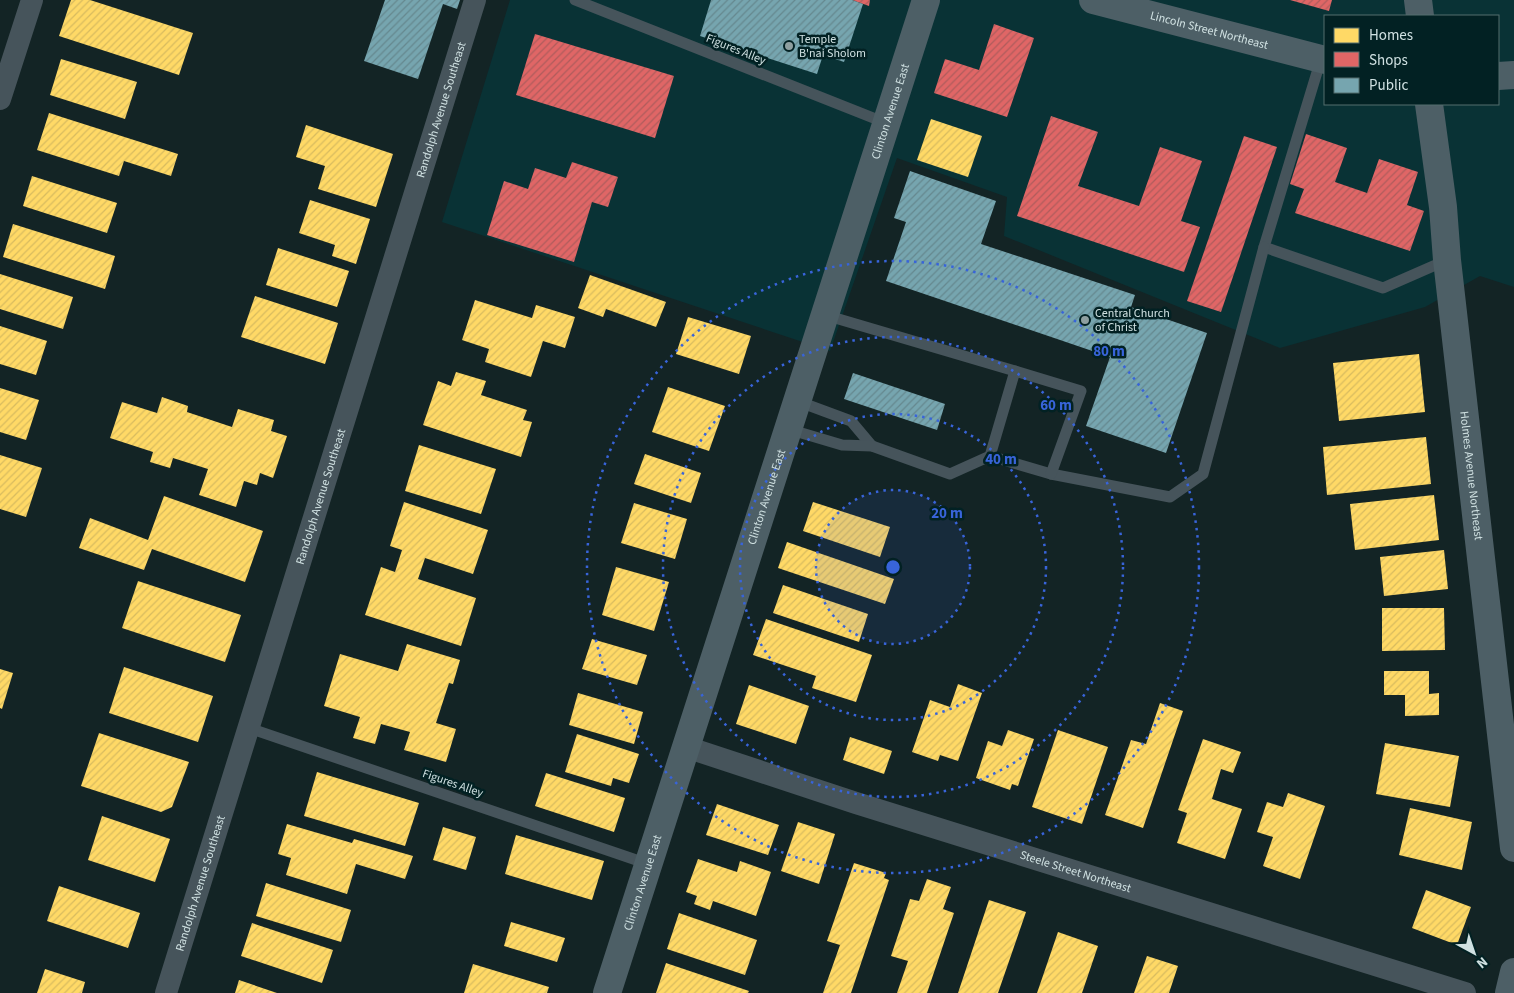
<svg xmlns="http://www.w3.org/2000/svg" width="1514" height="993" viewBox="0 0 1514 993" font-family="'Source Sans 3',sans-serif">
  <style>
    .built { fill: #093235; fill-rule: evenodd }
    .homes { fill: url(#homes-hatch) }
    .shops { fill: url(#shops-hatch) }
    .public { fill: url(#public-hatch) }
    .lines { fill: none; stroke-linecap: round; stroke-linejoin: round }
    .lane { stroke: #46545b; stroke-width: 11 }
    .street { stroke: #46545b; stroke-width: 22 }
    .secondary { stroke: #4d5f66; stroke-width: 28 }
    .ring { fill: none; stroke: #3864da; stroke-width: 2.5; stroke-dasharray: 2.5 5 }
    .poi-dot { fill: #8e9fa0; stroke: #022123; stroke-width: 2 }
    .labels { text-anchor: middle; stroke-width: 5; stroke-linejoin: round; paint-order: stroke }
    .street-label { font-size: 12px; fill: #d0e1e2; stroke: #022123 }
    .poi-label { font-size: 12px; fill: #d0e1e2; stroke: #022123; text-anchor: start }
    .centre { fill: #3864da; stroke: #022123; stroke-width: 2.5 }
    .ring-label { font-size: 15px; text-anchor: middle; font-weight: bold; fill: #3864da; stroke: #022123; stroke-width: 5; stroke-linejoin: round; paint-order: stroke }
  </style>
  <defs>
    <pattern id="homes-hatch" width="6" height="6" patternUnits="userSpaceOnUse" patternTransform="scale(1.25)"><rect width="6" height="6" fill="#ffd966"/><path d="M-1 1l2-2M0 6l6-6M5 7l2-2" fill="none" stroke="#d8bb5f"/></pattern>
    <pattern id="shops-hatch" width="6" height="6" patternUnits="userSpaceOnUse" patternTransform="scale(1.25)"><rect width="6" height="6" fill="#e06666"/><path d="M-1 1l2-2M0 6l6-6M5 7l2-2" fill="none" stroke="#af5c5c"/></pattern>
    <pattern id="public-hatch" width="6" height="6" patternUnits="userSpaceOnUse" patternTransform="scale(1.25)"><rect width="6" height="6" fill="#76a5af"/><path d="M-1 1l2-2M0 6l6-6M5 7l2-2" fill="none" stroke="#65888f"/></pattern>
  </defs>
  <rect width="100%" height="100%" fill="#132425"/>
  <path class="built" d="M510 0H1514V287L1480 276 1425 307 1280 348 1004 236 1007 197 897 158 830 351 442 222ZM1325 16H1498V104H1325Z"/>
  <g class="homes">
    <path d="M71 0H90L193 33 179 75 59 36Z"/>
    <path d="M61 59 137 82 125 119 50 95Z"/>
    <path d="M49 113 178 154 171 176 124 161 119 176 37 150Z"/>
    <path d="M931 119 982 136 968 177 917 160Z"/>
    <path d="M306 125 393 154 376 207 318 189 325 166 296 157Z"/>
    <path d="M32 176 117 203 107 233 23 206Z"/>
    <path d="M310 200 370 219 356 264 332 256 335 245 299 233Z"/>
    <path d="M13 224 115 256 105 289 3 257Z"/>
    <path d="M278 248 349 271 337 307 266 285Z"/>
    <path d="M0 274 73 297 63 329 0 309Z"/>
    <path d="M590 275 666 302 656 327 606 309 603 317 578 308Z"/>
    <path d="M255 296 338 323 325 364 241 337Z"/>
    <path d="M475 300 532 318 536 305 575 317 565 348 543 341 531 377 485 362 489 349 462 340Z"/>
    <path d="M688 317 751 336 739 374 676 354Z"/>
    <path d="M0 326 47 341 36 375 0 364Z"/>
    <path d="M1419 354 1425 412 1339 421 1333 363Z"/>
    <path d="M456 372 486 381 481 395 527 410 523 420 532 422 521 457 423 425 438 381 451 386Z"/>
    <path d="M668 387 725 406 709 451 652 432Z"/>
    <path d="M0 388 39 400 26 440 0 432Z"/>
    <path d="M162 397 188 406 187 412 232 427 238 409 274 420 271 431 287 436 273 478 260 473 257 485 244 481 236 507 199 495 208 469 173 458 170 468 150 462 153 452 110 438 122 402 157 413Z"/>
    <path d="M1426 437 1431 484 1327 495 1323 447Z"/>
    <path d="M419 445 496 469 481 514 405 491Z"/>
    <path d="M645 454 701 473 691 503 634 484Z"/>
    <path d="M0 455 42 468 26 517 0 509Z"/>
    <path d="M1434 495 1439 540 1355 550 1350 504Z"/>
    <path d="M164 496 263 531 245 582 152 549 144 570 79 548 90 518 148 540Z"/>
    <path d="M404 502 488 530 473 574 425 558 418 579 476 598 461 646 365 615 381 567 395 572 402 550 390 546Z"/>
    <path d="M813 502 890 527 880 557 803 531Z"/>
    <path d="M634 503 687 519 675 559 621 543Z"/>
    <path d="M787 542 894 579 885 604 778 568Z"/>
    <path d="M1444 550 1448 589 1384 596 1380 557Z"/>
    <path d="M616 567 669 582 654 631 602 615Z"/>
    <path d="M138 581 241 615 225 662 122 628Z"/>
    <path d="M783 585 868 614 859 642 773 613Z"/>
    <path d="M1382 608H1444L1445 650 1382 651Z"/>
    <path d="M766 619 872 655 856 702 812 688 816 676 753 655Z"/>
    <path d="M592 639 647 655 637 685 582 669Z"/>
    <path d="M407 644 460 660 453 684 449 683 436 723 456 729 446 762 404 750 410 732 381 724 375 744 353 738 360 717 324 706 340 654 398 671Z"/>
    <path d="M124 667 213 696 198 742 109 713Z"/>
    <path d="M0 669 13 673 2 709 0 708Z"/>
    <path d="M1384 671H1429V694L1439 693V715L1405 716V695H1384Z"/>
    <path d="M958 684 982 693 958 761 940 755 938 761 912 752 930 700 950 707Z"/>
    <path d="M749 685 809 706 796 744 736 724Z"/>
    <path d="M578 693 643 712 634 744 569 725Z"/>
    <path d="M1160 703 1183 711 1143 828 1105 815 1131 740 1146 744Z"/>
    <path d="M1008 730 1034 739 1018 786 1012 784 1010 790 976 778 988 741 1002 746Z"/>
    <path d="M1058 730 1108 747 1082 824 1032 807Z"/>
    <path d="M99 733 189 762 172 807 161 812 81 786Z"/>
    <path d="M577 734 639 754 629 783 613 778 611 786 565 772Z"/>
    <path d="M850 737 892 751 884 774 843 760Z"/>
    <path d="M1203 739 1241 752 1233 773 1221 769 1212 799 1242 809 1225 859 1177 843 1187 813 1178 810Z"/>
    <path d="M1385 743 1459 756 1450 807 1376 794Z"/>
    <path d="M317 772 419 803 405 846 304 816Z"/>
    <path d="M546 773 625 798 614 832 535 806Z"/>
    <path d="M1288 793 1325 806 1300 879 1263 866 1273 837 1257 832 1267 802 1283 807Z"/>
    <path d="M717 804 779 825 768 855 706 835Z"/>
    <path d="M1410 808 1472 822 1462 870 1399 855Z"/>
    <path d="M102 816 170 839 155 882 88 860Z"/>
    <path d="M798 822 835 834 819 884 781 871Z"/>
    <path d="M287 824 352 843 354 839 413 856 405 879 356 864 347 894 286 875 291 858 278 854Z"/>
    <path d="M443 827 476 837 466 870 433 860Z"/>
    <path d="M516 835 604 861 592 900 505 874Z"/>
    <path d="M698 859 737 872 740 861 771 872 756 916 713 901 710 910 694 904 697 896 686 892Z"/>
    <path d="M854 863 886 873 884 878 889 880 851 993H823L840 945 827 941Z"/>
    <path d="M927 879 951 887 943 909 954 913 927 993H897L908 961 891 956 910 899 919 901Z"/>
    <path d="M266 883 351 910 341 942 256 916Z"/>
    <path d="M59 886 140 913 128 948 47 921Z"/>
    <path d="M1426 890 1471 907 1457 945 1412 928Z"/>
    <path d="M989 900 1026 912 998 993H958Z"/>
    <path d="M679 913 757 940 745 975 667 949Z"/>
    <path d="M511 922 565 938 557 962 504 946Z"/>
    <path d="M252 923 333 950 322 983 241 956Z"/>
    <path d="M1058 932 1098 946 1082 993H1037Z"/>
    <path d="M1147 956 1178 966 1169 993H1134Z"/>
    <path d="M666 963 749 991 748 993H656Z"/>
    <path d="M473 964 549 987 547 993H464Z"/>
    <path d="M45 969 85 982 82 993H37Z"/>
    <path d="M239 980 277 993H235Z"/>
  </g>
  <g class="shops">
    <path d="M852 0H870L869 6Z"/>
    <path d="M1290 0H1332L1329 11Z"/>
    <path d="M994 24 1034 38 1007 117 934 93 945 59 979 70Z"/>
    <path d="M535 34 674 76 655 138 516 95Z"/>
    <path d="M1051 116 1098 132 1078 186 1139 206 1160 147 1202 161 1181 221 1200 227 1184 272 1017 216Z"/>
    <path d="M1306 134 1347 148 1335 182 1367 193 1379 159 1418 172 1407 205 1424 211 1410 251 1295 213 1304 189 1290 184Z"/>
    <path d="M1244 136 1277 147 1221 312 1187 301Z"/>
    <path d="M572 162 618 177 608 207 592 202 574 262 487 235 504 181 528 189 535 168 566 178Z"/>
  </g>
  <g class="public">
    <path d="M385 0H460L457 9 443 4 418 79 364 61Z"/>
    <path d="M711 0H852L863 4 844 62 823 55 817 74 700 36Z"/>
    <path d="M910 171 996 201 981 244 1135 295 1131 307 1207 333 1166 453 1086 426 1110 357 886 281 906 222 894 218Z"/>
    <path d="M853 373 945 404 937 430 844 399Z"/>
  </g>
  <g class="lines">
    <g class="lane">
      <path d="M575 0 886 123"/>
      <path d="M1321 59 1264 247 1383 288 1447 260"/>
      <path d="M825 315 1015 371 990 456 1051 474 1170 497 1203 474 1264 247"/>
      <path d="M1015 371 1081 391 1051 474"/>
      <path d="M797 401 851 421 872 446"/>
      <path d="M788 429 842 445 872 446 950 474 990 456"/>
      <path d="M249 728 648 864"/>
    </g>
    <g class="street">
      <path d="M0 99 32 0"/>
      <path id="s1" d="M686 747 856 803 1465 993"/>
      <path id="s2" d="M166 993 475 0"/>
    </g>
    <g class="secondary">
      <path id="s3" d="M1093 0 1325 60"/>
      <path d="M1418 0 1420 16"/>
      <path d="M1498 76 1514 75"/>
      <path id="s4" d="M1429 104 1443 207 1447 260 1514 848"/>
      <path id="s5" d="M607 993 926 0"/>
      <path d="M1509 993 1514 972"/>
    </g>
  </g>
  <circle cx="893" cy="567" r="77" fill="#3864da" fill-opacity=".12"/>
  <g class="ring">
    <circle cx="893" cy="567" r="77"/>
    <circle cx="893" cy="567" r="153"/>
    <circle cx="893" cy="567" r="230"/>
    <circle cx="893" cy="567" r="306"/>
  </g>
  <g class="poi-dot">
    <circle cx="789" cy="46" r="5"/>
    <circle cx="1085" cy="320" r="5"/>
  </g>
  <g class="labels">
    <g class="street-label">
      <text dy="4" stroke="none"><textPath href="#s3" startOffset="120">Lincoln Street Northeast</textPath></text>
      <text transform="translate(736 49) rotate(22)" y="4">Figures Alley</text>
      <text dy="4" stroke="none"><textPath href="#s2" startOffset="925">Randolph Avenue Southeast</textPath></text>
      <text dy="4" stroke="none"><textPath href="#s5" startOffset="926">Clinton Avenue East</textPath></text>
      <text dy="4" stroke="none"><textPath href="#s4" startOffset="374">Holmes Avenue Northeast</textPath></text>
      <text dy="4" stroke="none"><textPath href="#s5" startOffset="521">Clinton Avenue East</textPath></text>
      <text dy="4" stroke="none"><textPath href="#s2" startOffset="520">Randolph Avenue Southeast</textPath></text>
      <text transform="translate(453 783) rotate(19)" y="4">Figures Alley</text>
      <text dy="4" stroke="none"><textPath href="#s1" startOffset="409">Steele Street Northeast</textPath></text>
      <text dy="4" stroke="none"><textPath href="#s5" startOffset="116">Clinton Avenue East</textPath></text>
      <text dy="4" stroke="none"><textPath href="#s2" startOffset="115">Randolph Avenue Southeast</textPath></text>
    </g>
    <g class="poi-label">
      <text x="799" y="43">Temple<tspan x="799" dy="14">B'nai Sholom</tspan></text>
      <text x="1095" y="317">Central Church<tspan x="1095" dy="14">of Christ</tspan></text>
    </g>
  </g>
  <circle cx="893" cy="567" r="8" class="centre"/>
  <g class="ring-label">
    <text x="1109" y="356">80 m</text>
    <text x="1056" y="410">60 m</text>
    <text x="1001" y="464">40 m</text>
    <text x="947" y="518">20 m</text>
  </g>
  <rect x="1324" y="15" width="175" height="90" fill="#022123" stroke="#546e6f"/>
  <rect x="1334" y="28" width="25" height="15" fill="#ffd966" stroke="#546e6f"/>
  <text x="1369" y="40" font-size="15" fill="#d0e1e2">Homes</text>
  <rect x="1334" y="52" width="25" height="15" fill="#e06666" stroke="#546e6f"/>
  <text x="1369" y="65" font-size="15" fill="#d0e1e2">Shops</text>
  <rect x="1334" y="78" width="25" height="15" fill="#76a5af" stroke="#546e6f"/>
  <text x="1369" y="90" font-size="15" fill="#d0e1e2">Public</text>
  <g transform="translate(1474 953) rotate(140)" stroke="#022123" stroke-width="4" paint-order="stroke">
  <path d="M0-4L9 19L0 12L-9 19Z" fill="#d0e1e2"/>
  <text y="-8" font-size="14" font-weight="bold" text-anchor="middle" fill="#d0e1e2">N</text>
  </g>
</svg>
